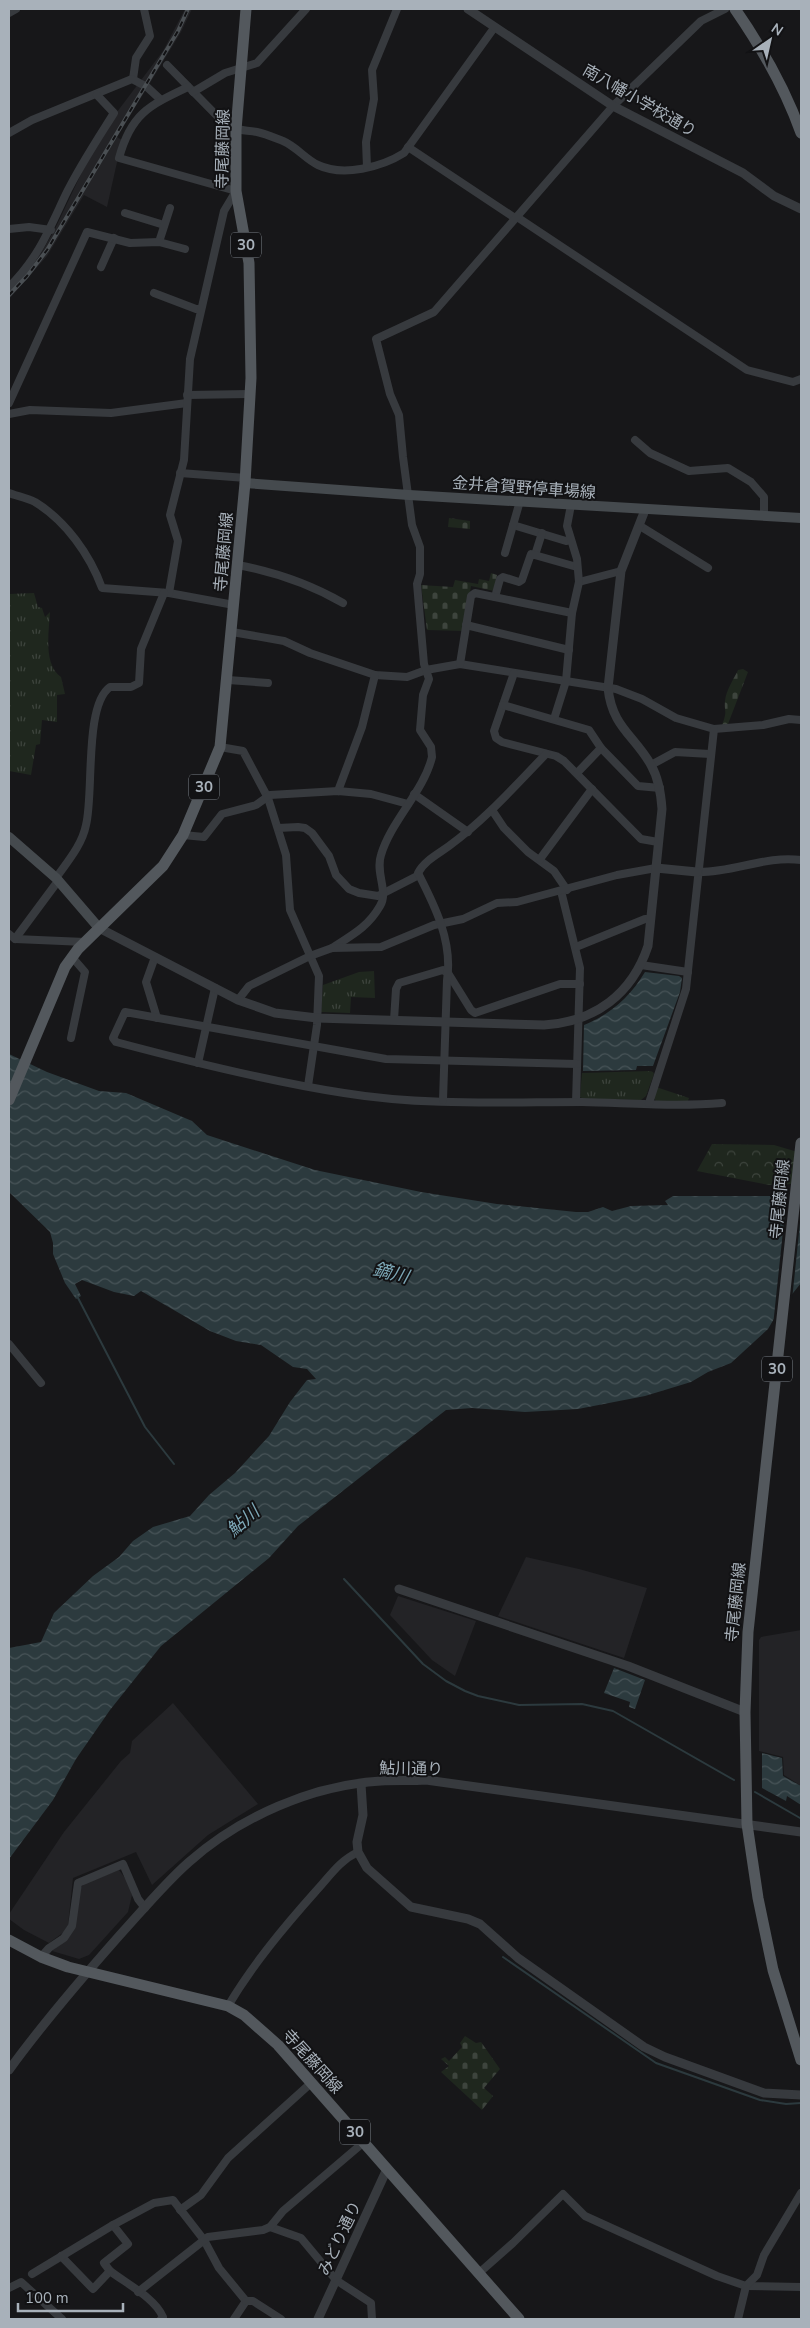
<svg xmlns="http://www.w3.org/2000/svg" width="810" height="2328" viewBox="0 0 810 2328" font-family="'Nunito Sans','Noto Sans JP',sans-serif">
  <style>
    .built { fill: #232326 }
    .forest { fill: url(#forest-crowns) }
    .cemetery { fill: url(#cemetery-stones) }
    .park { fill: url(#park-tufts) }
    .water { fill: url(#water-waves) }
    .pier { fill: #171719 }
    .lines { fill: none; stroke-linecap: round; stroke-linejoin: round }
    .stream { stroke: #2c3a3e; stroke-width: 2 }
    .minor { stroke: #373a3e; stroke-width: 8 }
    .tertiary { stroke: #373a3e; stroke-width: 9 }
    .secondary { stroke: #454a4e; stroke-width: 10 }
    .primary { stroke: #53585d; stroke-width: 11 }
    .rail-casing { stroke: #4a4f53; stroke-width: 4 }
    .rail { stroke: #121214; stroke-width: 2; stroke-dasharray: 5.5; stroke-linecap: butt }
    .labels { text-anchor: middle; stroke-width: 4; stroke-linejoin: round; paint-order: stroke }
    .shield { fill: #121214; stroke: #7b8188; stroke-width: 1 }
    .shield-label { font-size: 15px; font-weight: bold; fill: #a8b1ba }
    .street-label { font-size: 16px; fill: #a8b1ba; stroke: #121214 }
    .water-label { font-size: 18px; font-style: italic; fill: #7da8b7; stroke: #121214 }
  </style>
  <defs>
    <pattern id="forest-crowns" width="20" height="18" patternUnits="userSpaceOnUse" patternTransform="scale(1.25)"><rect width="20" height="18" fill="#1f271e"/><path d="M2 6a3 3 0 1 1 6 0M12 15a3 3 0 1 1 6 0" fill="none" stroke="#3d443d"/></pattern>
    <pattern id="cemetery-stones" width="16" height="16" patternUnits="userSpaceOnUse" patternTransform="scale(1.25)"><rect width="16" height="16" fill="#1f271e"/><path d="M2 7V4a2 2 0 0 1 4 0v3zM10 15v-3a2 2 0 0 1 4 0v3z" fill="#3d443d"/></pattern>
    <pattern id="park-tufts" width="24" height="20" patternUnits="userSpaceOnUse" patternTransform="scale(1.25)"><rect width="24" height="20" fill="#1f271e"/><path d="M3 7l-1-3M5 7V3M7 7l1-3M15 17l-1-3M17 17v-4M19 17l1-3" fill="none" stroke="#3d443d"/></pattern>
    <pattern id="water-waves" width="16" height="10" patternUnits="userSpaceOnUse" patternTransform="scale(1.25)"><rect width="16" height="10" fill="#2c3a3e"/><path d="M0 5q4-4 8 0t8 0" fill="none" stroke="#485458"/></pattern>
  </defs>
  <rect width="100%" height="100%" fill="#171719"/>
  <g class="built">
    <path d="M185 9H192L181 32 117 137 122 140 107 207 84 195 47 256 9 299V292L41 253 54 231 91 153 117 112 163 51Z"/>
    <path d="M526 1557 579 1569 647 1588 624 1658 498 1616Z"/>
    <path d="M398 1596 476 1621 455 1676 432 1660 390 1615Z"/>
    <path d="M801 1630V1786L784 1775 783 1757 759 1751V1640L761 1637Z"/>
    <path d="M173 1703 258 1804 208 1835 152 1885 136 1852 73 1878 68 1925 64 1932 49 1943 24 1930 9 1919V1914L64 1832 121 1761 130 1753 132 1741Z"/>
    <path d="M119 1870 128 1882 132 1895 128 1912 89 1955 79 1959 52 1951 69 1937 74 1929 79 1890 84 1884Z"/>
  </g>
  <path class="forest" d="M712 1144 774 1145 801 1153 791 1184 769 1185 697 1171Z"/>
  <g class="cemetery">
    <path d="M449 518 470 521V529L448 527Z"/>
    <path d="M491 573 497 575 494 591 471 586 464 631 427 630 421 585 453 587 455 580 478 584 479 579 489 581Z"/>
    <path d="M743 669 748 672 728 724 722 725C728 710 724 713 725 701 726 690 734 679 738 670Z"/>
    <path d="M465 2036 476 2043 481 2042 500 2069 484 2088 493 2096 482 2110 441 2072 449 2066 441 2059 445 2057 449 2061 462 2047 460 2043Z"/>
  </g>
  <g class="park">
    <path d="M34 593 38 607 42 608 45 617 50 612C49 632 43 664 61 677L65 694 57 695V722L42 720 40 744 36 745 31 775 9 771V594Z"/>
    <path d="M374 971 375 998 351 997 350 1013 321 1012 323 985 359 972Z"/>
    <path d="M649 1071 653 1072 654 1074 646 1096 641 1100 584 1099 580 1097 582 1073Z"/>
    <path d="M656 1087 689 1098 687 1103 656 1101 653 1097Z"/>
  </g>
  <g class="water">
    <path d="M645 972 679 976 682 978 680 992 653 1066H637L636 1070 583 1071 584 1025C611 1014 630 997 645 972Z"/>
    <path d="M9 1054 47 1072 99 1091 126 1093 192 1121 207 1135 315 1170 421 1192 497 1204 576 1212H588L603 1207 612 1211 631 1206 668 1205 665 1201 673 1196H801V1283L778 1312 768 1329 731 1363 708 1372 691 1382 645 1396 578 1409 525 1412 472 1408 446 1410 298 1526 269 1558 161 1646 110 1710 76 1759 53 1800 9 1859V1648L41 1642 54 1613 93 1576 119 1557 133 1541 153 1527 190 1516 209 1495 235 1473 269 1436 290 1402 307 1380 316 1379 307 1369 293 1367 261 1345 236 1341 210 1331 141 1291 134 1296 114 1292 82 1280 75 1284 81 1296 76 1299 65 1283 53 1254V1243L50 1232 9 1192Z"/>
    <path d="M614 1668 645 1680 635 1709 629 1707 630 1702 604 1693Z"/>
    <path d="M762 1753 782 1758 783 1776 801 1786V1805L787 1796 786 1801 762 1788Z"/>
  </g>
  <path class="pier" d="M787 1193H801V1213L792 1300 780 1313 773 1326Z"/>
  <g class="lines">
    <g class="stream">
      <path d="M77 1296 145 1427 174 1464"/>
      <path d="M344 1579 423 1664 446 1681 465 1691 478 1696 519 1705 582 1704 613 1711 734 1780"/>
      <path d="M755 1792 800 1818"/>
      <path d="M503 1957 656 2063 760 2100 786 2104 801 2103"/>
    </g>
    <g class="minor">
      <path d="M9 13 16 9"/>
      <path d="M167 65 227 126C238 131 247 130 257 132 266 134 275 138 283 141 297 147 305 159 318 165 343 177 382 167 404 153L494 28"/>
      <path d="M133 79 136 58 150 36 144 9"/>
      <path d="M193 92 225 73 257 63 306 9"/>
      <path d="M9 133 32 120 132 79 147 87 161 100"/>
      <path d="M408 147 515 218"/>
      <path d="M367 167 366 142 374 99 372 70 397 9"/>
      <path d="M125 213 164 225"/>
      <path d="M517 217 747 370 793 382 801 379"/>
      <path d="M9 229 29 227 51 230"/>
      <path d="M159 242 170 208"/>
      <path d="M101 267 114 238"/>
      <path d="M9 287C38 258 48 232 65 196 79 167 97 140 114 113L97 95"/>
      <path d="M154 293 196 309H201"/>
      <path d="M187 395 249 394"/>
      <path d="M9 403 87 232 130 243 159 242 185 249"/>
      <path d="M9 414 30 410 111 413 187 403"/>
      <path d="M635 440 650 453 689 471 728 468 751 482 764 497V516"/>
      <path d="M180 473 246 478"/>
      <path d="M9 493C17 496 27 498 35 502 66 521 90 555 102 588L169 593 234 605"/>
      <path d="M513 525 566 541 570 540"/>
      <path d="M640 526 708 568"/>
      <path d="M505 553 520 501"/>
      <path d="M535 555 542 533"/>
      <path d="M238 565C275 572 310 584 343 603"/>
      <path d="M579 582 621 571"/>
      <path d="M169 593 178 541 170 515 184 460 190 359 224 211 236 191 119 158C131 114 148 106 188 87"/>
      <path d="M495 597 500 579 503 577 519 582 522 580 531 554 577 567"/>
      <path d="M466 625 569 650"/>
      <path d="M232 632 284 641 310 653 375 675 407 677 426 670 460 664 616 689 642 699 676 718 714 729 763 725 789 719 801 720"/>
      <path d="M460 664 471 596 475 593 572 613"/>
      <path d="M514 673 494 731 496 738 502 742 556 756 564 761 641 839 658 842"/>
      <path d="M228 680 268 683"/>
      <path d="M503 705 589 730 601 748 638 786 660 788"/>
      <path d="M554 719 566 681 572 613 579 582 577 559 567 526 571 505"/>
      <path d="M220 747 243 751 268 798 286 855 290 910 319 976 317 1025 308 1086"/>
      <path d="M651 765 675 752 710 754"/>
      <path d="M577 773 601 748"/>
      <path d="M338 791 362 727 375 675"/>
      <path d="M414 794 468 832"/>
      <path d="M492 810 504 828 528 852 554 871 567 890"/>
      <path d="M278 828 298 827 305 828 312 833 329 856 336 875 349 889 359 893 378 896 419 875"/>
      <path d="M183 835 204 837 222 814 256 805 270 795 338 791 371 794 408 804"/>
      <path d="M540 859 592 789"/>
      <path d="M697 872C733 873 766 855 801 860"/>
      <path d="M56 878C68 861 82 845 86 825 94 794 84 705 110 687H131L139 683 141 649 164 593"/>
      <path d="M561 891 580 968 576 1102"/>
      <path d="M9 934 15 939 85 942"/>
      <path d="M15 939 58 881"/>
      <path d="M576 947 645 919H651"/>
      <path d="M332 948C352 935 368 927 380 906 389 892 375 873 381 855 391 821 424 791 432 757L431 747 420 730 423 695 429 679 424 664 417 584 420 574V547L412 525 403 457 399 415 390 394 376 339 434 312 613 106 701 21 725 9"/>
      <path d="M155 957 146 982 157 1018"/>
      <path d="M641 965 688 972"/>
      <path d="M238 1000 249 986 310 956 332 948 381 947 434 925 463 919 497 903 517 902 617 875 656 868"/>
      <path d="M394 1020 396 989 399 983 443 970 448 973 471 1010 475 1013 560 984H580"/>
      <path d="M71 1038 85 972 72 957"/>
      <path d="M198 1063 215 988"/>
      <path d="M577 1064 386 1059 125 1012 113 1038 116 1042C191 1062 267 1081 344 1093 423 1106 504 1102 582 1102 629 1103 676 1107 722 1103"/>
      <path d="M443 1100 447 980C453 942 435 906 418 873 424 861 438 854 449 846 485 820 515 786 546 754"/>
      <path d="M649 1103 686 989 714 729"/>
      <path d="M9 1344 41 1383"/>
      <path d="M41 1957 49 1948 64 1938 72 1926 78 1883 123 1864 138 1899 145 1908"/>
      <path d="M228 2006C253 1964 284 1927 316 1891 330 1876 339 1861 358 1852"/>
      <path d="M180 2210 201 2195 228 2158 311 2083"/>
      <path d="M270 2227 301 2238 336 2280 371 2303 372 2319"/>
      <path d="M61 2256 93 2289 110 2271C127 2284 155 2298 163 2317L161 2319"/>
      <path d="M110 2271 104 2263 128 2244 113 2225"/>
      <path d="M479 2273 513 2243 563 2194 585 2216 717 2276 746 2286 801 2287"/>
      <path d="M32 2274 113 2225 154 2203 173 2200 204 2240 219 2268 246 2301 234 2319"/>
      <path d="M9 2288 21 2282 62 2319"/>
      <path d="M138 2292 208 2237 263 2230 270 2227 283 2211 364 2142"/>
      <path d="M246 2301H253L281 2319"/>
      <path d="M738 2319 746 2286 757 2275 764 2255 801 2193"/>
    </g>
    <g class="tertiary">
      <path d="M468 9 613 106 743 173 774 196 801 209"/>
      <path d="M656 868 697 872"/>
      <path d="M99 928 238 1000 275 1013 317 1018 544 1025C595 1022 632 994 648 946L662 809C661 794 659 779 651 765 634 735 612 727 608 688L621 571 645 510"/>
      <path d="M399 1589 628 1666 745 1712"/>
      <path d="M361 1784 363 1815 357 1842 358 1852 367 1868 411 1907 468 1919 480 1924 518 1958 644 2047 665 2057 764 2093 801 2095"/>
      <path d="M9 2070C43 2023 81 1979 119 1936 142 1911 164 1884 189 1862 240 1817 312 1785 381 1781 396 1780 411 1781 426 1780L801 1832"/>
      <path d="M318 2319 387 2169"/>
    </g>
    <g class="secondary">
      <path d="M245 483 409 495 801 518"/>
      <path d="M9 837 56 878 99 928"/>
    </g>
    <g class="primary">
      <path d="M735 9C762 48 785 88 801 133"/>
      <path d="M9 1100 65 967 78 949 163 866 183 835 220 747 245 483 251 378 249 263 236 191V130L246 9"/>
      <path d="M801 1143 748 1632 745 1712 747 1824 758 1898 773 1970 801 2060"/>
      <path d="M9 1940 41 1957 68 1967 228 2006 244 2015 278 2045 519 2319"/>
    </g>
    <defs>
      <path id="rail" d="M9 295 27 276 47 250 178 31 188 9"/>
    </defs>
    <use href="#rail" class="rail-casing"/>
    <use href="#rail" class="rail"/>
  </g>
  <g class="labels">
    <g class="shield">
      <rect x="231" y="232.5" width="30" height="25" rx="4"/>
      <rect x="189" y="774.5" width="30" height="25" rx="4"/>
      <rect x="762" y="1356.5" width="30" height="25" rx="4"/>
      <rect x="340" y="2119.5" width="30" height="25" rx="4"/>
    </g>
    <g class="shield-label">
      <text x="246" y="250">30</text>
      <text x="204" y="792">30</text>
      <text x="777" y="1374">30</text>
      <text x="355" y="2137">30</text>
    </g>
    <g class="street-label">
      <text transform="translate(640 100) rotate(30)" y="6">南八幡小学校通り</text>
      <text transform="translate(222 149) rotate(-89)" y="6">寺尾藤岡線</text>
      <text transform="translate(524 487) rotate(4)" y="6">金井倉賀野停車場線</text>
      <text transform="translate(223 552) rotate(-85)" y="6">寺尾藤岡線</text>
      <text transform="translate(779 1199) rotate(-84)" y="6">寺尾藤岡線</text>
      <text transform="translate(735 1602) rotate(-84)" y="6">寺尾藤岡線</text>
      <text transform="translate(411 1768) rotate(1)" y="6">鮎川通り</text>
      <text transform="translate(313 2061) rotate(48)" y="6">寺尾藤岡線</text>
      <text transform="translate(339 2238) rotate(-65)" y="6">みどり通り</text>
    </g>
    <g class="water-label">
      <text transform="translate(391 1273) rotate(14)" y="6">鏑川</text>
      <text transform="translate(243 1521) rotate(-41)" y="6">鮎川</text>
    </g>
  </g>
  <rect width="810" height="2328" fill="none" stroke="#a8b1ba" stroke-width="20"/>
  <g transform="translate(770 40) rotate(34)" stroke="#121214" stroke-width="4" paint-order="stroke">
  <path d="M0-4L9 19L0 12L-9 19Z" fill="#a8b1ba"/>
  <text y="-8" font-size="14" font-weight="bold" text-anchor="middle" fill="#a8b1ba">N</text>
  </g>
  <path d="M18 2303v8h105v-8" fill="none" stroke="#a8b1ba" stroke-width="2.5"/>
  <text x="25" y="2303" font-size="15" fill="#a8b1ba" stroke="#121214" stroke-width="4" paint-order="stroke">100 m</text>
</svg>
